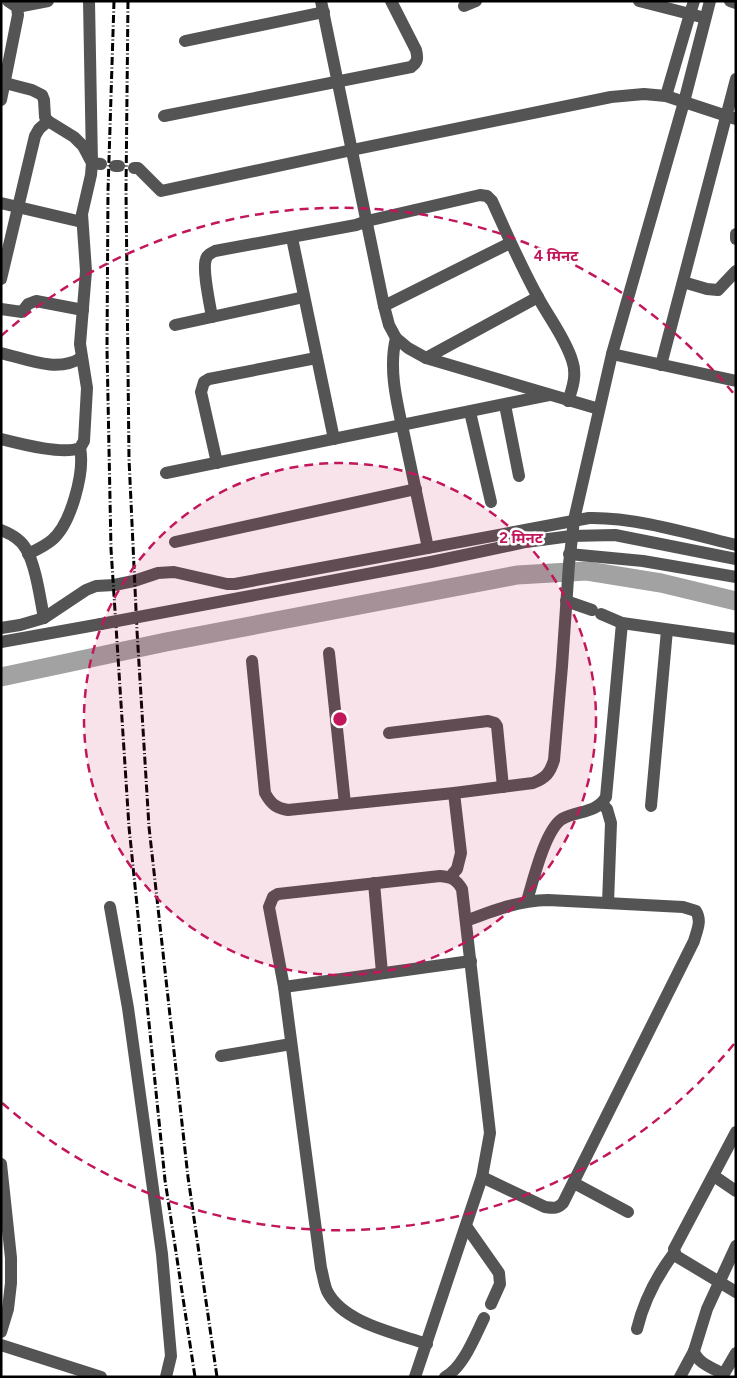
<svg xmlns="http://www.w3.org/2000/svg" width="737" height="1378" viewBox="0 0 737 1378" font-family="Figtree,'Noto Sans Devanagari',sans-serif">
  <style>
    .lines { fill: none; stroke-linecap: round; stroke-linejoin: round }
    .river { stroke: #a2a2a2; stroke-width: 19 }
    .minor { stroke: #545454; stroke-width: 12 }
    .rail { stroke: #000; stroke-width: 3; stroke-dasharray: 8 2.5 1 2.5; stroke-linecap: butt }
    .minor-bridge { stroke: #545454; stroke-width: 12 }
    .ring { fill: none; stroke: #c2185b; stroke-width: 2.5; stroke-dasharray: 9 6 }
    .centre { fill: #c2185b; stroke: #fff; stroke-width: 2.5 }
    .ring-label { font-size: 15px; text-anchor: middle; font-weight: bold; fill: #c2185b; stroke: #fff; stroke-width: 5; stroke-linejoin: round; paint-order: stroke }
  </style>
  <rect width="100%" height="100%" fill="#fff"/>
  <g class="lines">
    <path class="river" d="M1 677 166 642 517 575 587 571 661 583 736 601"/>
    <g class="minor">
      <path d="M89 1 92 163 101 164"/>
      <path d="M321 1 384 306 389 325 396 338C387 374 400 413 407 449 414 482 421 515 428 548"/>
      <path d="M639 1 690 14 694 1"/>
      <path d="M730 1 736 3"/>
      <path d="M464 6 476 1"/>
      <path d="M17 7 48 1"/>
      <path d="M185 41 324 12"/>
      <path d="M666 96 690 14 705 18"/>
      <path d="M1 100 18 15 17 7 8 1"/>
      <path d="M164 116 411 67C418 62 418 58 416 50L391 1"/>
      <path d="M115 166H119"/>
      <path d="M134 168H138L161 191 352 150 611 97 644 94 666 96 736 119"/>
      <path d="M1 203 82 222"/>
      <path d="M736 234V239"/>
      <path d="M292 238 334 439"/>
      <path d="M1 279 35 136 39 129 48 121"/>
      <path d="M683 282 707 289 718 290 736 271"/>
      <path d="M384 306 510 243"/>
      <path d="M1 309 22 312 28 304 36 301 83 310"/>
      <path d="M212 317C210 305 202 269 206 259 207 255 211 253 215 251L356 225 367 221 480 195 487 196 492 201C507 234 521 267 539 299 550 319 565 338 572 360 577 374 573 387 568 401"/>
      <path d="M175 325 304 297"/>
      <path d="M396 338 408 348 426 358 599 409"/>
      <path d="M1 353C27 359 57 373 81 358"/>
      <path d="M612 354 736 381"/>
      <path d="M426 358 538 297"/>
      <path d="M661 365 736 79"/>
      <path d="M505 405 519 476"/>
      <path d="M470 412 491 502"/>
      <path d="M1 439C21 444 62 455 80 448L84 441 87 388 80 344 86 271 82 214 91 175 92 163 83 146 74 137 48 121 45 117 44 100 42 95 32 90 5 83"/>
      <path d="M217 463 201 392 204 382 209 379 316 358"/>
      <path d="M166 473 549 395"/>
      <path d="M1 530C11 534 21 539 26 549 36 566 40 598 44 618"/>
      <path d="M175 542 416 489"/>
      <path d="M28 554C36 550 45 546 52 540 71 524 85 472 80 448"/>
      <path d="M569 554 643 561 736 577"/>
      <path d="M566 601 592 610"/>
      <path d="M601 614 622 623 736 639"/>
      <path d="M1 628 20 625 44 618 86 590 96 586 114 585 134 581 158 573 174 572 227 584H235L589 518C635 517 691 534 736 545"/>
      <path d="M1 642 101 624"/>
      <path d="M329 653 345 804"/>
      <path d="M252 661 265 793C271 804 276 808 288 810L454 793 533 783C546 778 550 773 554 760L562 666 569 564 574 520 612 354 684 102 710 1"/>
      <path d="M389 733 488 721 495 723 497 726 503 787"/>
      <path d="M602 804 607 809 611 823 608 903"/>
      <path d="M651 806 667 630"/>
      <path d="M450 877 457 869 461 853 454 793"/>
      <path d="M374 883 382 973"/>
      <path d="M527 901C533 881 545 830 562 819 577 810 596 814 606 797L622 623"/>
      <path d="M110 907 128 1008 162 1254 171 1356 166 1377"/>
      <path d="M466 921C495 910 517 901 548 900L683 907 696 911C702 921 697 930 694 941L563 1203C557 1209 553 1208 545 1207L482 1177"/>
      <path d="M284 987 471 961"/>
      <path d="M221 1056 291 1044"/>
      <path d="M736 1132 674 1249 676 1256 736 1292"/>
      <path d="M1 1164 11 1258V1283L8 1309 1 1332"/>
      <path d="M714 1176 736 1191"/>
      <path d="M574 1183 628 1212"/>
      <path d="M466 1226 499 1273 500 1284 491 1304"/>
      <path d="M637 1329C644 1300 656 1277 674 1253"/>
      <path d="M1 1345 101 1377"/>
      <path d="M723 1374C713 1368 697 1363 694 1351L707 1309 736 1246"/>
      <path d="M415 1377 482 1177 490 1133 462 889C456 879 451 877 440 876L278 894 273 897 269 907 284 987 321 1268C323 1275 324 1284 327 1291 343 1323 395 1333 427 1344"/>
      <path d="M445 1377C463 1368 475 1336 484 1318"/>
      <path d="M680 1377 694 1351"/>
      <path d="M722 1377 736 1353"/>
    </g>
    <g class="rail">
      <path d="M114 1 108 191 107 349 111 549 129 827 165 1180 195 1377"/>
      <path d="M128 1 126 190 129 459 137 631 149 827 188 1177 217 1377"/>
    </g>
    <path class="minor-bridge" d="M101 624 431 562 526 542 571 536 615 535 736 559"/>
  </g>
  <circle cx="340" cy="719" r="256" fill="#c2185b" fill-opacity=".12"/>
  <g class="ring">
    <circle cx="340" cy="719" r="256"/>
    <path d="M734 1044A511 511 0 0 1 1 1102M1 336A511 511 0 0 1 734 394"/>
  </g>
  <circle cx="340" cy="719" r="8" class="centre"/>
  <g class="ring-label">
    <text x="556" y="261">4 मिनट</text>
    <text x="521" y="543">2 मिनट</text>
  </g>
  <rect width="737" height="1378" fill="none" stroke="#000000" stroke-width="5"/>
</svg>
